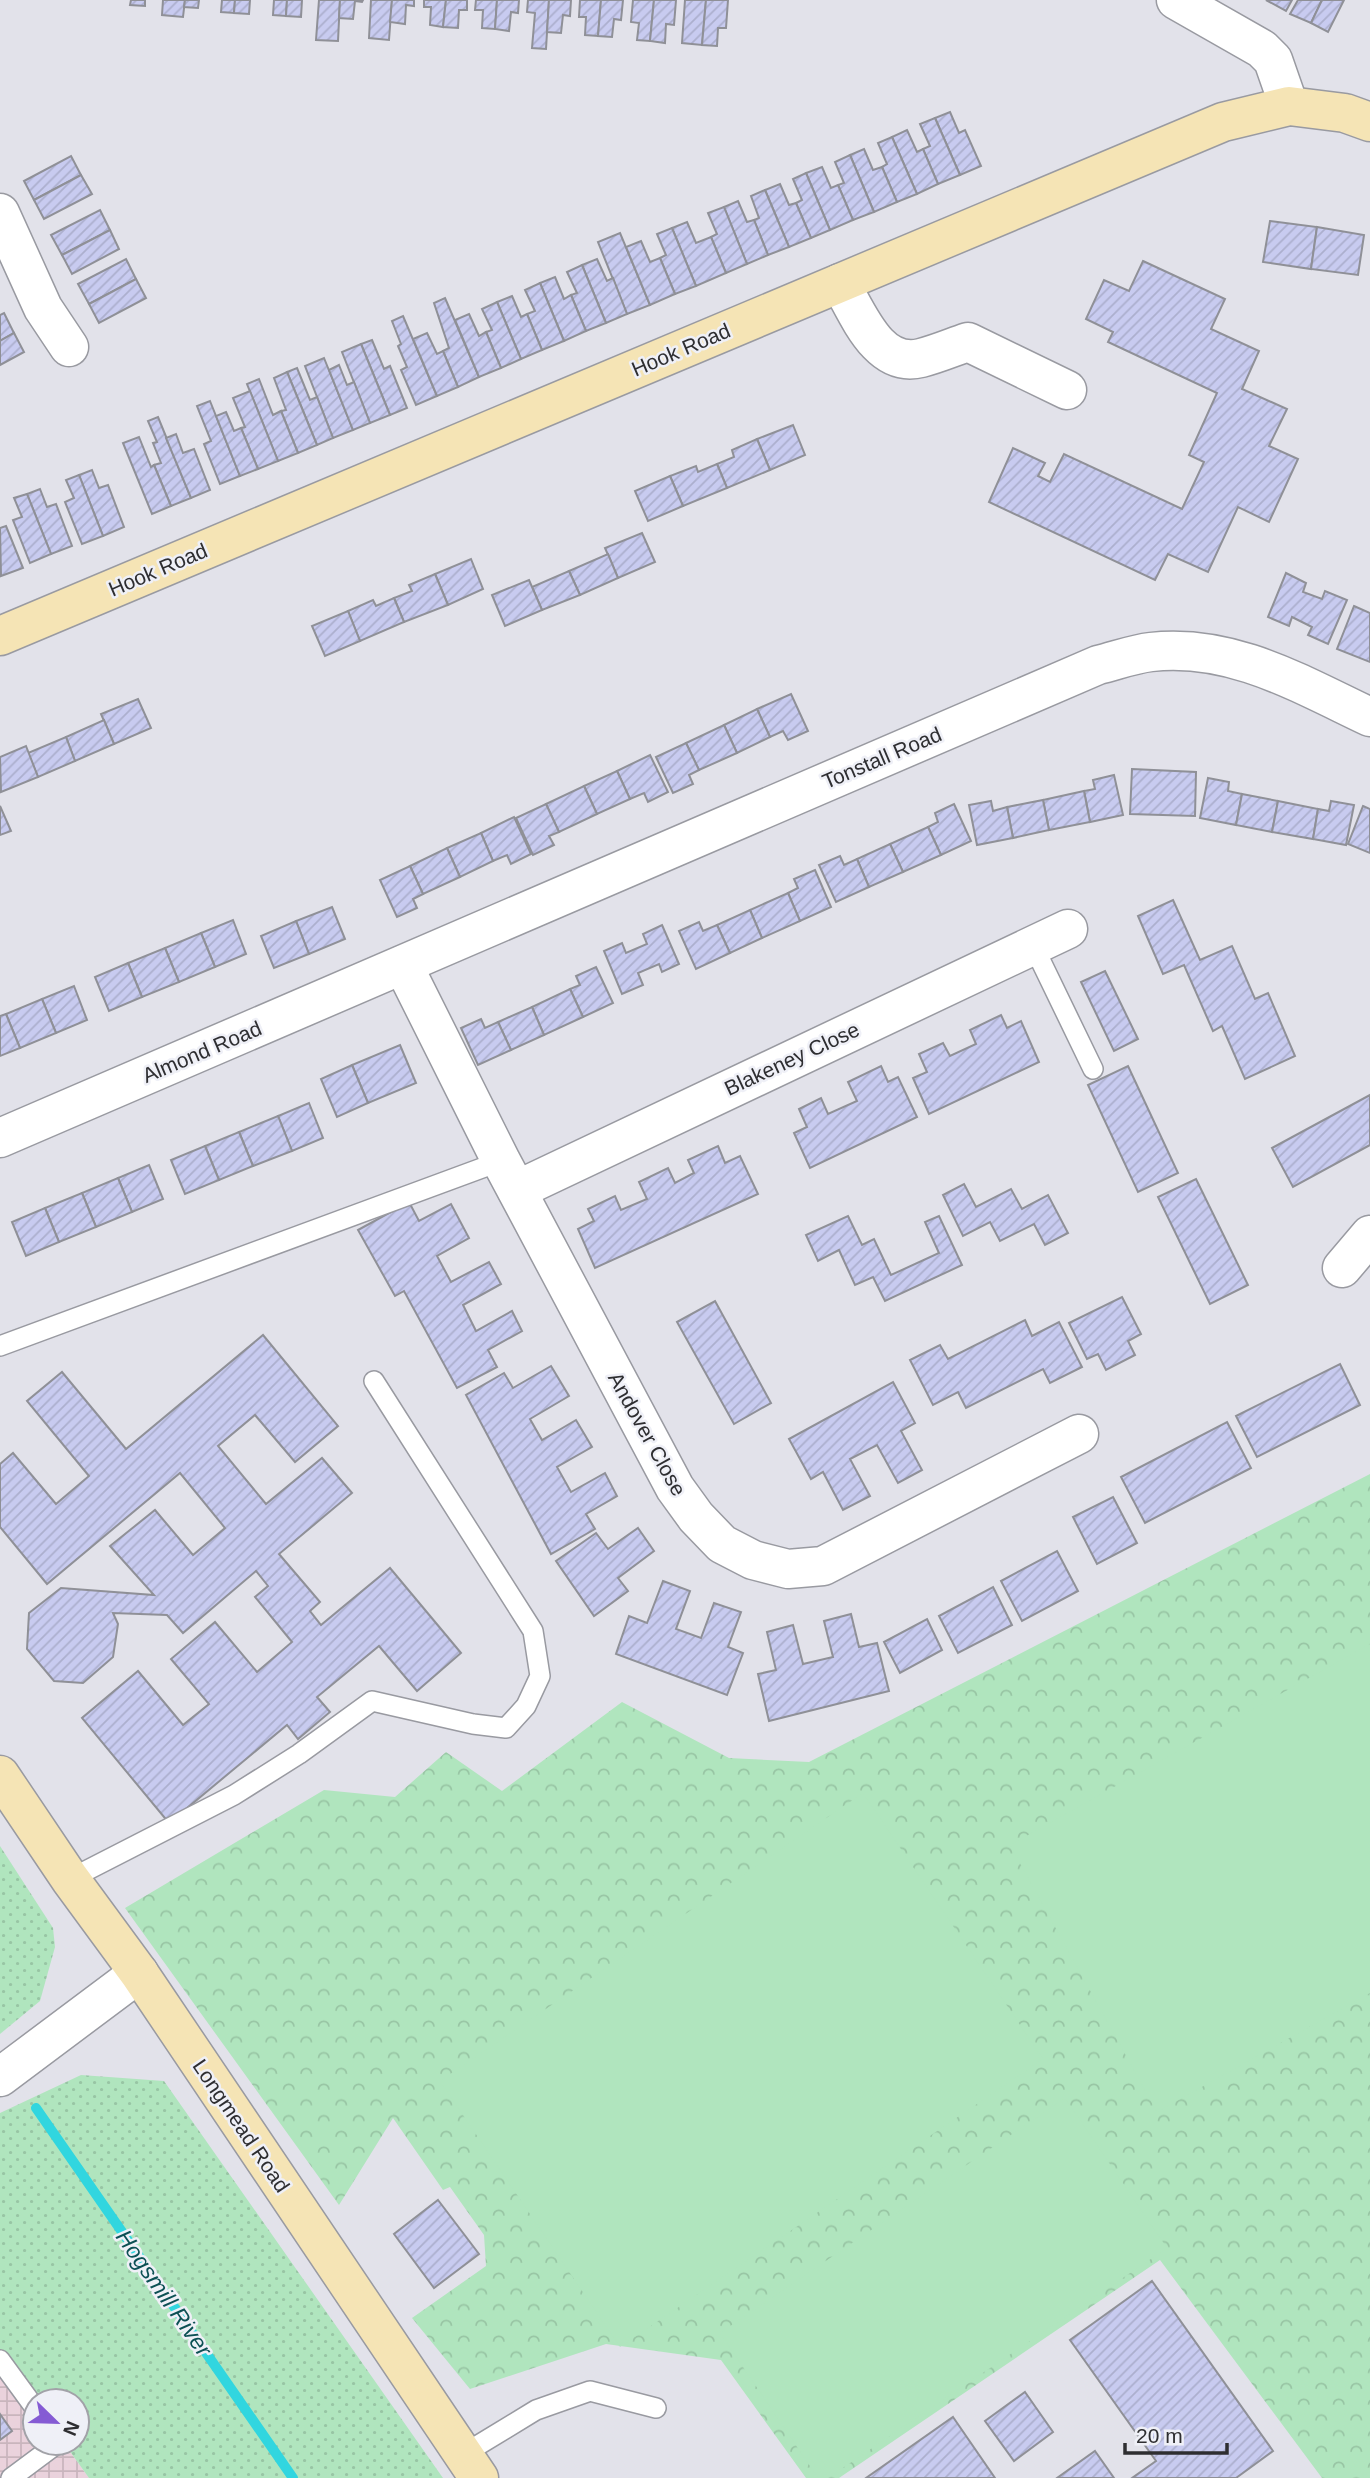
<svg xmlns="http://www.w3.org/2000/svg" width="1370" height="2478" viewBox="0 0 1370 2478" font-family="Arial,sans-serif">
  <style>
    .industrial { fill: url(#industrial-grid) }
    .grass { fill: url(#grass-dots) }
    .park { fill: url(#park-crowns) }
    .pitch { fill: #b0e5be }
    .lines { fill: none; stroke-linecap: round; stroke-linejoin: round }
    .stream { stroke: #31d6df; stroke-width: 10 }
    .building { fill: url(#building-hatch); stroke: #8f9097; stroke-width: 2 }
    .lane-casing { stroke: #999aa1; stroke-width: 22 }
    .street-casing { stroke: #999aa1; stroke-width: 41 }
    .secondary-casing { stroke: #999aa1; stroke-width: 41 }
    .lane { stroke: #fff; stroke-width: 19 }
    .street { stroke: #fff; stroke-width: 38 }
    .secondary { stroke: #f5e4b5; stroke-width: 38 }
    .labels { text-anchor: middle; stroke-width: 5; stroke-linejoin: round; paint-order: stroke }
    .street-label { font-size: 21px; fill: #2e2e31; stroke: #eff0f7 }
    .water-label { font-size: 23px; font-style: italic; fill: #0c5054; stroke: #eff0f7 }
  </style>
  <defs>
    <pattern id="industrial-grid" width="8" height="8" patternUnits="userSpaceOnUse" patternTransform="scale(1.75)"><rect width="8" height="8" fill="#ead2dc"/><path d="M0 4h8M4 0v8" fill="none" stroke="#c9b5bd"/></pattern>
    <pattern id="grass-dots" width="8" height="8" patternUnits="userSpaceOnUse" patternTransform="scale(1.75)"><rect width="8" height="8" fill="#b0e5be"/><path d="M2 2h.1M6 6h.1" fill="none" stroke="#98c5a4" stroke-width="1.8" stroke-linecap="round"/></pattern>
    <pattern id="park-crowns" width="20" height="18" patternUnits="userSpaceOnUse" patternTransform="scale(1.75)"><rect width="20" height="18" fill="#b0e5be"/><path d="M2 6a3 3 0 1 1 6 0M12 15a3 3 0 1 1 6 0" fill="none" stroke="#98c5a4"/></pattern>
    <pattern id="building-hatch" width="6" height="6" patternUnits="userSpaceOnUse" patternTransform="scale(1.75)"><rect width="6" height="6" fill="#c8cbf0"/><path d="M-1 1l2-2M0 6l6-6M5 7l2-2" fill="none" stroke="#acafce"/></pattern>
  </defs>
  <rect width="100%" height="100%" fill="#e2e2ea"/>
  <path class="industrial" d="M0 2354 35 2403V2443H64L89 2478H0Z"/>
  <g class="grass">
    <path d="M0 1846 53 1928 55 1947 40 2001 0 2034Z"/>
    <path d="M81 2075 164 2081 443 2478H89L64 2443H77V2401H35L0 2354V2113Z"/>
  </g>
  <path class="park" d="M1370 1474V2478H1322L1160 2260 839 2478H806L721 2360 606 2344 470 2389 412 2318 486 2266 484 2235 450 2187 443 2190 393 2118 339 2205 125 1908 324 1790 395 1797 446 1752 502 1791 622 1702 729 1758 809 1762Z"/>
  <g class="pitch">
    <path d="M1370 1644V1993L1157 2112 1010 1845Z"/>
    <path d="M863 1793 1043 2059 620 2347 440 2081Z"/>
    <path d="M1065 2098 1167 2248 828 2478H818L720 2333Z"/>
  </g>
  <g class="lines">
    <path class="stream" d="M36 2108 293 2478"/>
  </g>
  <g class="building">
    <path d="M131 0H145V6L130 5Z"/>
    <path d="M163 0H185L183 17 162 15Z"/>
    <path d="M185 0H199L198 8 184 7Z"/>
    <path d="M222 0H235L234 13 221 12Z"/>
    <path d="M235 0H250L249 14 234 13Z"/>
    <path d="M274 0H287L286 16 273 15Z"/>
    <path d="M287 0H302L301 17 286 16Z"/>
    <path d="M319 0H340L338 41 316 40Z"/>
    <path d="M340 0H363L362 2 355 1 353 19 339 18Z"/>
    <path d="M371 0H392L389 40 369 38Z"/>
    <path d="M392 0H414V6L406 5 405 24 390 22Z"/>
    <path d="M424 0H446L443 27 430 25 431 7H424Z"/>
    <path d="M446 0H467V10H459L458 28 443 27Z"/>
    <path d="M476 0H497L495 29 482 28 483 10H475Z"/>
    <path d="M497 0H519L518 13 511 12 509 31 495 29Z"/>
    <path d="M528 0H549L546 49 532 48 535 13 527 12Z"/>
    <path d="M549 0H571L570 16 563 15 561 33 547 32Z"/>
    <path d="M580 0H601L598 36 585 35 586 17H579Z"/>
    <path d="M601 0H623L621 20 614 19 612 37 598 36Z"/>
    <path d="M633 0H654L650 41 637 40 639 23 631 22Z"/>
    <path d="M654 0H676L674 25 666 24 665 43 650 41Z"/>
    <path d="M685 0H706L702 45 682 43Z"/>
    <path d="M706 0H728L726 28H718L717 46 702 45Z"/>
    <path d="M1266 0H1292L1286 11Z"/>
    <path d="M1298 0H1322L1311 23 1290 14Z"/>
    <path d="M1322 0H1344L1328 32 1311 23Z"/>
    <path d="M950 112 959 133 965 130 981 166 960 175 935 118Z"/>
    <path d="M935 118 960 175 938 184 923 149 930 146 920 124Z"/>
    <path d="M907 130 917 152 923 149 938 184 917 194 892 137Z"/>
    <path d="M892 137 917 194 897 202 882 167 887 164 878 143Z"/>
    <path d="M864 149 873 170 882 167 897 202 874 212 850 155Z"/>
    <path d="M850 155 874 212 853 220 838 185 844 183 835 162Z"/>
    <path d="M71 156 81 175 34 200 24 181Z"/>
    <path d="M822 167 831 188 838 185 853 220 830 230 806 173Z"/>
    <path d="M806 173 830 230 811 238 796 203 802 200 793 179Z"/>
    <path d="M81 175 92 194 44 219 34 200Z"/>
    <path d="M780 184 789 205 796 203 811 238 789 247 765 190Z"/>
    <path d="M765 190 789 247 768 255 754 220 759 218 751 196Z"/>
    <path d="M738 201 747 222 754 220 768 255 747 264 724 207Z"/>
    <path d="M724 207 747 264 726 273 711 237 717 234 708 213Z"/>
    <path d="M100 210 110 230 62 255 51 235Z"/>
    <path d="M1270 221 1317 227 1311 269 1263 262Z"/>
    <path d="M687 222 696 243 711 237 726 273 696 286 672 228Z"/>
    <path d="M1317 227 1364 235 1358 275 1311 269Z"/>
    <path d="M672 228 696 286 675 294 660 258 666 255 657 234Z"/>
    <path d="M110 230 119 249 72 274 62 255Z"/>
    <path d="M620 233 650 305 627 314 598 242Z"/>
    <path d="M641 241 650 262 660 258 675 294 650 305 626 247Z"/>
    <path d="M126 259 136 279 89 304 78 284Z"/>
    <path d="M597 259 607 281 613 278 627 314 606 323 582 265Z"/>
    <path d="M1143 261 1225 299 1211 329 1259 351 1242 389 1287 409 1269 446 1298 459 1269 522 1238 507 1208 572 1168 554 1155 580 989 502 1013 448 1045 463 1038 476 1050 482 1064 454 1182 509 1204 462 1189 455 1217 393 1108 342 1113 332 1086 319 1104 280 1129 291Z"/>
    <path d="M582 265 606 323 586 331 571 295 577 293 567 272Z"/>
    <path d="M555 277 564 299 571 295 586 331 564 341 540 283Z"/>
    <path d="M136 279 146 298 99 323 89 304Z"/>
    <path d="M540 283 564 341 542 350 527 314 535 311 525 290Z"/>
    <path d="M512 296 521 317 527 314 542 350 521 359 497 302Z"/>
    <path d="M445 298 479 377 458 387 443 351 449 348 434 303Z"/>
    <path d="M497 302 521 359 501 368 486 332 492 330 482 309Z"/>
    <path d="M4 313 14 333 0 341V315Z"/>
    <path d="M469 314 479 336 486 332 501 368 479 377 455 320Z"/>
    <path d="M403 316 437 396 416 405 401 370 407 367 398 346 401 344 392 321Z"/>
    <path d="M14 333 24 352 0 365V341Z"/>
    <path d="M427 333 437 354 443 351 458 387 437 396 413 339Z"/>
    <path d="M372 340 384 369 390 366 407 408 390 415 361 344Z"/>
    <path d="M361 344 390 415 370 423 342 352Z"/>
    <path d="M324 358 353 430 333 438 305 366Z"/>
    <path d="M339 365 347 385 354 382 370 423 353 430 329 370Z"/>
    <path d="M297 368 310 400 317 397 333 438 317 445 287 372Z"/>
    <path d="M287 372 317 445 298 453 281 411 286 410 274 378Z"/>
    <path d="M259 379 273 415 281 411 298 453 278 461 247 384Z"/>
    <path d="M250 391 278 461 258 469 241 428 245 427 233 398Z"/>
    <path d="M210 401 240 476 220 484 204 444 211 441 197 406Z"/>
    <path d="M226 412 234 431 241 428 258 469 240 476 216 416Z"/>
    <path d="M158 417 191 498 171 506 154 465 161 463 153 443 157 442 148 421Z"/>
    <path d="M793 425 805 455 770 470 757 439Z"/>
    <path d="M176 434 183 453 194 449 210 490 191 498 166 438Z"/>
    <path d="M139 437 151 467 154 465 171 506 152 514 123 443Z"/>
    <path d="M757 439 770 470 727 488 717 464 734 457 732 450Z"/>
    <path d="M717 464 727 488 683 506 670 476 696 466 698 472Z"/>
    <path d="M92 470 99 488 108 485 124 527 103 536 79 475Z"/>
    <path d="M79 475 103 536 82 544 65 502 74 498 66 480Z"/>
    <path d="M670 476 683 506 648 521 635 491Z"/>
    <path d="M40 489 47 507 56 504 72 546 51 554 27 494Z"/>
    <path d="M27 494 51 554 30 563 13 520 22 517 14 498Z"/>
    <path d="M6 526 23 568 1 576 0 528Z"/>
    <path d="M642 533 655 562 618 578 605 548Z"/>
    <path d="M608 554 618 578 580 595 569 571Z"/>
    <path d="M471 559 483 589 448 605 435 574Z"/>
    <path d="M569 571 580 595 542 610 532 587Z"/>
    <path d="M1286 573 1306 583 1303 592 1322 599 1325 591 1347 600 1328 644 1308 635 1312 627 1292 617 1289 626 1268 617Z"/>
    <path d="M435 574 448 605 404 622 394 598 412 591 409 585Z"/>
    <path d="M529 580 542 610 505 626 492 595Z"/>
    <path d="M394 598 404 622 360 641 348 611 373 600 376 606Z"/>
    <path d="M1354 606 1370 613V662L1337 649Z"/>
    <path d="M348 611 360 641 325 656 312 626Z"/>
    <path d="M791 694 808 731 788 740 783 731 770 737 757 709Z"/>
    <path d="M138 699 151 728 114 744 101 714Z"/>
    <path d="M757 709 770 737 737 753 724 725Z"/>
    <path d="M104 720 114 744 75 761 66 737Z"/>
    <path d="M724 725 737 753 699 770 686 743Z"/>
    <path d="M66 737 75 761 38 777 28 753Z"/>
    <path d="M686 743 699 770 689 775 693 784 673 793 656 757Z"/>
    <path d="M26 746 38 777 1 792 0 757Z"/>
    <path d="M650 755 668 792 648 802 644 793 630 799 617 771Z"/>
    <path d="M1132 769 1196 772 1195 816 1130 814Z"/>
    <path d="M617 771 630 799 597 814 584 786Z"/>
    <path d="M1114 775 1123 815 1090 822 1084 791 1095 789 1093 780Z"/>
    <path d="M1208 778 1229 782 1228 791 1242 794 1236 825 1200 818Z"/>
    <path d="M584 786 597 814 559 832 546 804Z"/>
    <path d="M1084 791 1090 822 1049 830 1043 800Z"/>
    <path d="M1242 794 1278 801 1272 832 1236 825Z"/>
    <path d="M1043 800 1049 830 1013 838 1007 807Z"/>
    <path d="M991 801 993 811 1007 807 1013 838 977 845 969 805Z"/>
    <path d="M1278 801 1318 809 1313 839 1272 832Z"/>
    <path d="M1331 801 1354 805 1346 845 1313 839 1318 809 1329 811Z"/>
    <path d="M546 804 559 832 549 836 554 845 533 855 516 818Z"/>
    <path d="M954 804 971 841 941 855 928 827 938 822 935 813Z"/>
    <path d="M0 806 11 831 0 835Z"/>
    <path d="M1363 806 1370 809V853L1348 844Z"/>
    <path d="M514 817 531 854 511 864 507 855 493 861 481 833Z"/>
    <path d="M928 827 941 855 903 872 890 844Z"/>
    <path d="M481 833 493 861 460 877 447 848Z"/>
    <path d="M890 844 903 872 869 887 857 859Z"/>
    <path d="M447 848 460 877 423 894 410 866Z"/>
    <path d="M840 856 844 865 857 859 869 887 836 902 819 865Z"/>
    <path d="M410 866 423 894 413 899 417 908 397 917 380 880Z"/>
    <path d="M815 870 831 907 800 921 788 893 798 888 794 879Z"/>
    <path d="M788 893 800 921 762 938 750 910Z"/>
    <path d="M1173 900 1200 960 1232 946 1255 999 1268 993 1295 1056 1245 1079 1222 1026 1213 1031 1184 965 1163 974 1138 916Z"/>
    <path d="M332 907 345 939 309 954 296 921Z"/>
    <path d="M750 910 762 938 730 953 717 925Z"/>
    <path d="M233 920 246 954 215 967 201 933Z"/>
    <path d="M296 921 309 954 274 968 261 936Z"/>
    <path d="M699 922 703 931 717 925 730 953 696 969 679 931Z"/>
    <path d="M662 925 679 964 662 972 659 964 638 973 643 985 622 994 604 951 622 943 626 953 647 944 643 934Z"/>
    <path d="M201 933 215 967 179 982 165 948Z"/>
    <path d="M165 948 179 982 142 997 128 963Z"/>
    <path d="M128 963 142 997 109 1011 95 977Z"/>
    <path d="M596 967 613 1003 583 1017 570 989 580 985 576 976Z"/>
    <path d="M1105 971 1138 1039 1114 1051 1081 982Z"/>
    <path d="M74 986 87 1020 56 1033 42 999Z"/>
    <path d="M570 989 583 1017 544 1035 532 1007Z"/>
    <path d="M42 999 56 1033 20 1048 6 1014Z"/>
    <path d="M532 1007 544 1035 511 1050 498 1022Z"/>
    <path d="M6 1014 20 1048 0 1056V1016Z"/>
    <path d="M1001 1015 1007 1028 1021 1021 1039 1062 929 1114 913 1078 927 1072 919 1054 943 1043 950 1056 976 1044 970 1030Z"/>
    <path d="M481 1019 485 1028 498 1022 511 1050 478 1065 461 1028Z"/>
    <path d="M400 1045 416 1083 368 1103 352 1065Z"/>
    <path d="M352 1065 368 1103 337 1117 321 1079Z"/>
    <path d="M881 1066 888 1082 898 1077 917 1117 810 1168 794 1133 807 1127 799 1109 821 1098 828 1114 857 1101 848 1082Z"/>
    <path d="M1128 1066 1178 1173 1138 1192 1088 1085Z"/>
    <path d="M1370 1095V1145L1293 1187 1272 1148Z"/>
    <path d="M309 1103 323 1138 292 1151 278 1116Z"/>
    <path d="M278 1116 292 1151 253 1166 239 1132Z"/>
    <path d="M239 1132 253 1166 219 1180 205 1146Z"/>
    <path d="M205 1146 219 1180 185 1194 171 1160Z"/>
    <path d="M718 1146 725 1163 740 1156 758 1194 595 1268 578 1229 594 1221 588 1209 615 1196 621 1210 647 1199 639 1182 668 1168 675 1183 694 1173 688 1160Z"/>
    <path d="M149 1165 163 1199 132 1212 118 1178Z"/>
    <path d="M118 1178 132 1212 96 1227 82 1193Z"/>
    <path d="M1196 1179 1248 1285 1210 1304 1158 1197Z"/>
    <path d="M964 1184 976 1207 1011 1189 1022 1209 1048 1195 1068 1233 1045 1245 1034 1224 1000 1241 990 1222 963 1236 943 1195Z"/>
    <path d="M82 1193 96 1227 59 1242 45 1208Z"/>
    <path d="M409 1202 419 1221 451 1204 469 1238 437 1256 451 1282 489 1262 501 1284 463 1305 476 1331 512 1311 522 1331 488 1350 497 1367 457 1388 404 1291 395 1296 358 1230Z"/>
    <path d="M45 1208 59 1242 26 1256 12 1222Z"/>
    <path d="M848 1216 862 1245 874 1239 891 1275 939 1253 925 1222 939 1216 962 1265 885 1301 873 1277 855 1285 839 1250 818 1261 806 1235Z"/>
    <path d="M1122 1297 1141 1334 1128 1341 1135 1355 1106 1370 1098 1354 1087 1359 1069 1323Z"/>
    <path d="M715 1301 771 1403 734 1424 677 1322Z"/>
    <path d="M1025 1320 1032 1336 1059 1322 1082 1367 1050 1383 1043 1369 966 1408 958 1392 933 1405 910 1360 940 1345 948 1359Z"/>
    <path d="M263 1335 338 1426 295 1462 255 1415 218 1446 266 1504 322 1458 352 1493 279 1554 320 1602 310 1611 321 1625 390 1568 461 1653 417 1691 379 1646 317 1697 330 1712 298 1739 287 1725 169 1823 82 1718 138 1671 183 1725 209 1704 171 1659 215 1622 257 1672 292 1642 255 1597 268 1586 256 1571 183 1633 167 1615 113 1613 118 1624 113 1657 83 1683 54 1681 27 1649 29 1613 61 1588 154 1595 110 1546 155 1510 193 1555 225 1528 180 1473 47 1584 0 1527V1464L13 1453 56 1504 89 1476 27 1401 62 1372 126 1449Z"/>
    <path d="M1340 1364 1360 1405 1257 1457 1236 1416Z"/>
    <path d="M551 1366 569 1396 530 1419 542 1440 576 1420 592 1447 557 1467 571 1492 605 1473 617 1496 586 1514 595 1529 551 1554 466 1395 504 1373 513 1388Z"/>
    <path d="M893 1382 915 1423 901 1431 922 1470 898 1483 877 1445 850 1459 870 1496 843 1510 823 1472 811 1479 789 1439Z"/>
    <path d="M1227 1422 1251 1468 1145 1523 1121 1477Z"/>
    <path d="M1113 1497 1137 1543 1097 1564 1073 1517Z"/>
    <path d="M638 1528 654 1551 618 1578 628 1591 594 1616 556 1561 596 1533 608 1549Z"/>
    <path d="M1057 1551 1078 1591 1022 1621 1001 1581Z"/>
    <path d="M663 1581 690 1591 676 1629 701 1638 714 1603 741 1612 728 1647 743 1653 727 1695 616 1654 629 1616 647 1623Z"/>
    <path d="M993 1587 1012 1625 958 1653 939 1616Z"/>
    <path d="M851 1614 859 1647 877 1643 889 1691 769 1721 758 1674 776 1670 767 1632 793 1625 803 1664 833 1657 824 1621Z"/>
    <path d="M927 1619 942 1650 900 1673 884 1642Z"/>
    <path d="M438 2200 479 2254 434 2288 394 2234Z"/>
    <path d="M1152 2281 1273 2451 1236 2478H1132L1156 2461 1070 2340Z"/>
    <path d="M1025 2392 1053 2432 1014 2461 985 2421Z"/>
    <path d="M0 2414 12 2431 0 2440Z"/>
    <path d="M953 2417 995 2478H866Z"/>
    <path d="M1095 2451 1114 2478H1057Z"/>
  </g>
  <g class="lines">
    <defs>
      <g id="lane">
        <path d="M1033 945 1093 1069"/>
        <path d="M0 1346 501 1161"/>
        <path d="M70 1879 234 1795 299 1754 372 1701 473 1724 506 1728 526 1706 540 1676 533 1631 374 1381"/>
        <path d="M0 2360 35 2408"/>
        <path d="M462 2455 536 2410 590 2391 656 2408"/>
        <path d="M11 2478 58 2443"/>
      </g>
      <g id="street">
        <path d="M1176 0 1262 49 1273 60 1289 106"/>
        <path d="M0 213 43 308 69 347"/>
        <path d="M840 283C858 313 878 369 921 358 937 354 953 347 968 342L1067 390"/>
        <path d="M403 965 501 1161 675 1488 696 1517 722 1544 753 1560 788 1569 823 1566 1079 1434"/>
        <path d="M0 1138 1098 665C1115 661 1133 654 1151 652 1232 643 1300 684 1370 717"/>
        <path d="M517 1190 1068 929"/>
        <path d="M1342 1268 1370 1235"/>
        <path d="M0 2077 139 1973"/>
      </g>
      <g id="secondary">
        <path d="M0 636 1223 122 1289 106 1345 113 1370 122"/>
        <path d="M0 1775 70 1879 139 1973 479 2478"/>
      </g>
    </defs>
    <use href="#lane" class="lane-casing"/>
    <use href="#street" class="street-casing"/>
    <use href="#secondary" class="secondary-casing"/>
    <use href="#lane" class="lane"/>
    <use href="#street" class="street"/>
    <use href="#secondary" class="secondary"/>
  </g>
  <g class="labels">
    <g class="street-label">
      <text transform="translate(681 350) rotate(-23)" y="7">Hook Road</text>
      <text transform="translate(158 570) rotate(-23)" y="7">Hook Road</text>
      <text transform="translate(882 758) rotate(-23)" y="7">Tonstall Road</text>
      <text transform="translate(202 1052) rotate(-23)" y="7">Almond Road</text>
      <text transform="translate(792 1059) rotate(-25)" y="7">Blakeney Close</text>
      <text transform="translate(647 1434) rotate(61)" y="7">Andover Close</text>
      <text transform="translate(241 2126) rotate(56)" y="7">Longmead Road</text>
    </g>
    <g class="water-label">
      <text transform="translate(164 2293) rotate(55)" y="8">Hogsmill River</text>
    </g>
  </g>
  <g transform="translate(56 2422) rotate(113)"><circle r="33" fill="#eff0f7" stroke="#a2a2a8" stroke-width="2"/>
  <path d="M0-5L12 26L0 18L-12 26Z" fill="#855bd4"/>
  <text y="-10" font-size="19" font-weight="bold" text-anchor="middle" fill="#2e2e31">N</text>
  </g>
  <path d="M1125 2443v10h102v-10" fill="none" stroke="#2e2e31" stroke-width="3.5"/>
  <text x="1136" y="2443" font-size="21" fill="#2e2e31" stroke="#eff0f7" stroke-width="5" paint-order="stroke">20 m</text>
</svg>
